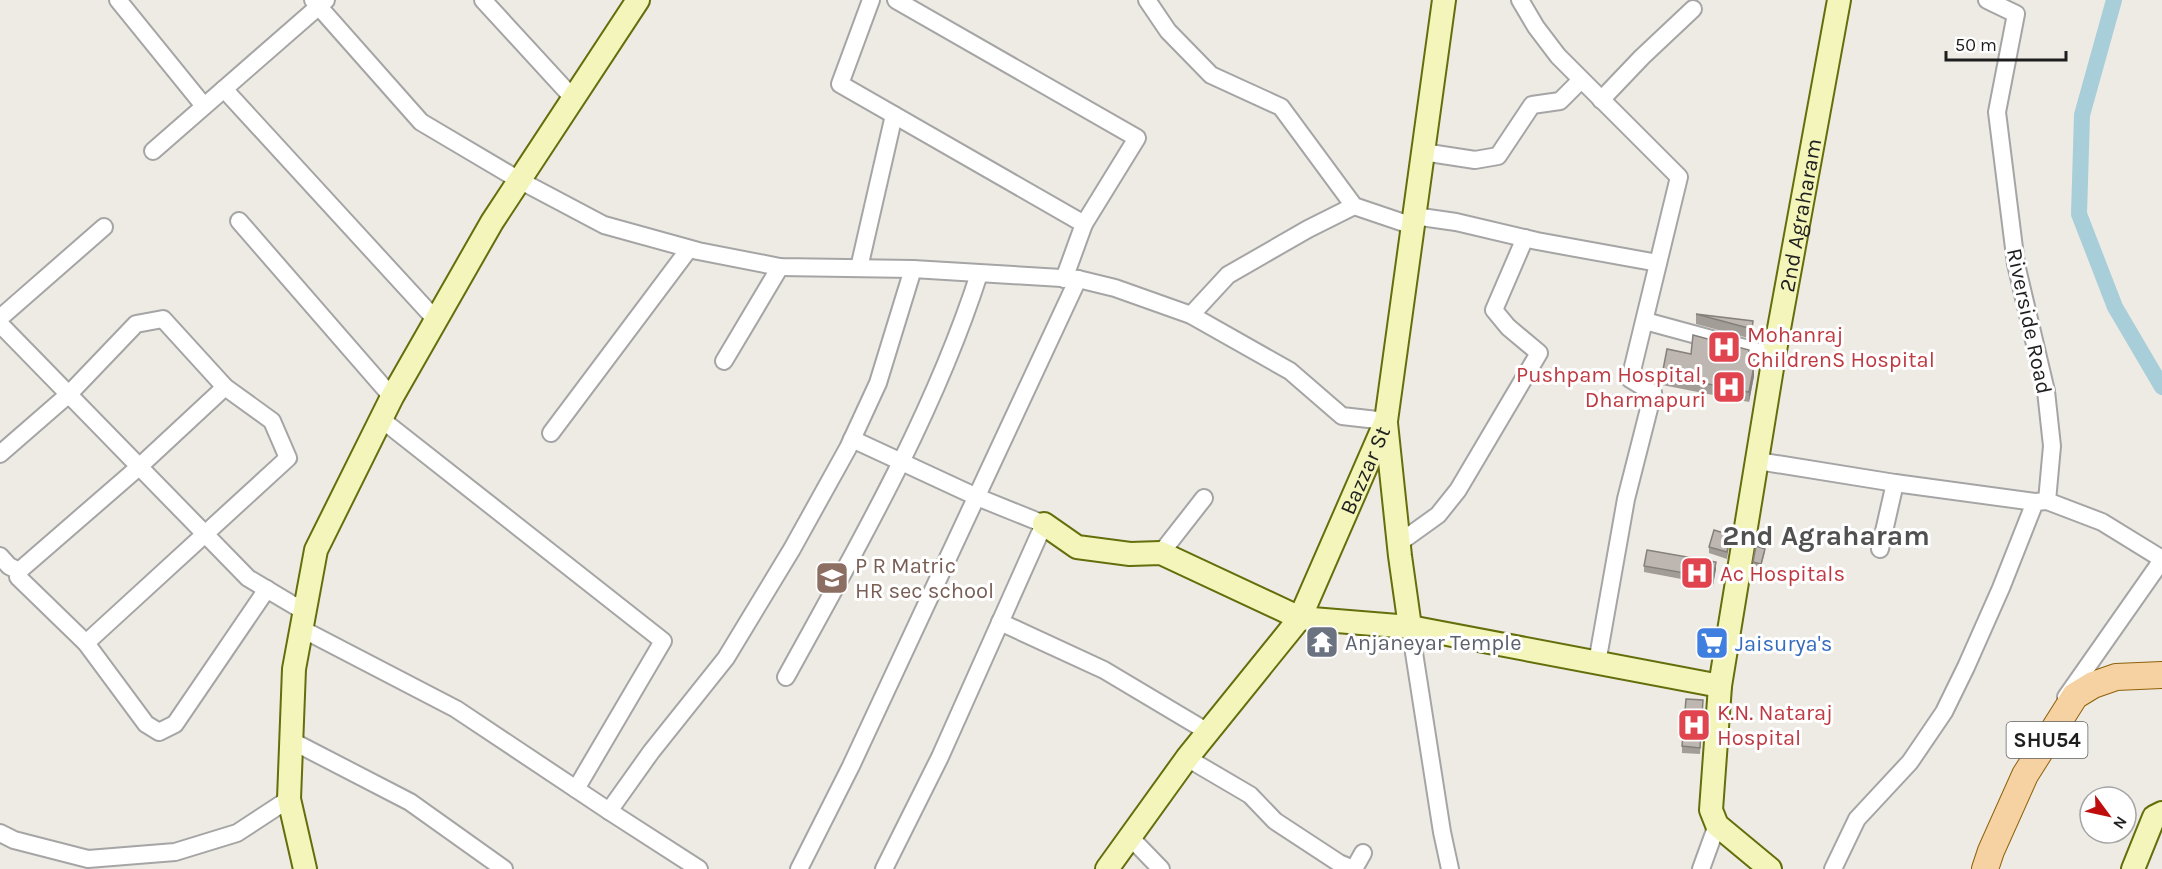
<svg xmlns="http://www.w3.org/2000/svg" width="2162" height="869" viewBox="0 0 2162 869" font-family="Karla,sans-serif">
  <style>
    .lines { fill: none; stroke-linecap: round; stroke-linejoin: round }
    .canal { stroke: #a7ced9; stroke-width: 16 }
    .street-casing { stroke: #a5a5a5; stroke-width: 20 }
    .secondary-casing { stroke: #646e0b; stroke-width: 26 }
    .primary-casing { stroke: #8e6109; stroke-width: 28 }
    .street { stroke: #fff; stroke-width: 16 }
    .secondary { stroke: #f3f5bb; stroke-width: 22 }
    .primary { stroke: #f6d1a1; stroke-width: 26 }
    .wall { fill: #a39d98 }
    .shaded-wall { fill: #85807c }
    .building { fill: #beb7b1; stroke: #85807c; stroke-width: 1.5 }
    .labels { text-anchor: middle; stroke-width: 6; stroke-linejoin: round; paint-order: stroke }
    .shield { fill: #fff; stroke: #626262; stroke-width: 1.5 }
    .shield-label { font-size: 21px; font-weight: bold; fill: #1e1e1e }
    .street-label { font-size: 22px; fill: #1e1e1e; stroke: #fff }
    .health-label { font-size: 22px; fill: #be3a42; stroke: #fff; text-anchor: start }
    .education-label { font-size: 22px; fill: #785e54; stroke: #fff; text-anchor: start }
    .worship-label { font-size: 22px; fill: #5b616d; stroke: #fff; text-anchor: start }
    .shop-label { font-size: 22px; fill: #366cbe; stroke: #fff; text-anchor: start }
    .district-label { font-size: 28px; font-weight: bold; fill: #515151; stroke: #fff }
  </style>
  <rect width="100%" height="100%" fill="#eeebe4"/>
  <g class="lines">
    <path class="canal" d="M2114 0 2082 115 2079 214 2115 307 2162 387"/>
    <defs>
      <g id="street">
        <path d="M118 0 204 106"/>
        <path d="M313 0 421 122 519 180 604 225 698 251 780 267 913 269 1078 279 1115 288 1191 315 1290 371 1342 416 1386 421"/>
        <path d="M483 0 573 98"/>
        <path d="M871 0 840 84 1084 224 1064 279"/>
        <path d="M896 0 1137 138 1084 224"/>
        <path d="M1147 0 1168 31 1211 75 1281 107 1354 206 1413 226"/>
        <path d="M1520 0 1536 27 1558 56 1679 177 1630 379 1653 393 1626 499 1597 663"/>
        <path d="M1987 0 2016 14 1997 112 2016 264 2046 391 2052 446 2047 501 2102 522 2162 559"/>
        <path d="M224 89 436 320"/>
        <path d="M1601 100 1642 57 1693 9"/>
        <path d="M153 151 326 0"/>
        <path d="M1423 152 1475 160 1498 156 1532 105 1560 101 1581 80"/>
        <path d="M1414 216 1456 222 1537 241 1658 263"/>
        <path d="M239 221 392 397"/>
        <path d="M859 268 894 115"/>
        <path d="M1191 315 1228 275 1308 229 1354 206"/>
        <path d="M0 318 104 227"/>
        <path d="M1645 321 1774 356"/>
        <path d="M0 324 248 578 305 612"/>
        <path d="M724 361 780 267"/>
        <path d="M381 419 663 641 576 789"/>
        <path d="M551 433 689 249"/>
        <path d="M852 439 977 497 1044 524 940 757 884 869"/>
        <path d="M0 454 69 394 136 324 163 319 225 387 272 421 288 458 86 643"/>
        <path d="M1758 461 1895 483 2035 502"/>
        <path d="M1399 543 1438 515 1458 490 1539 353 1508 327 1494 310 1525 238"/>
        <path d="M1880 549 1895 483"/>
        <path d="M1161 553 1204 498"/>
        <path d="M0 556 9 566 19 571"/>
        <path d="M19 571 18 577 86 643 146 724 159 732 175 724 267 589"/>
        <path d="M19 571 140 466 225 387"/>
        <path d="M1000 622 1104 670 1208 732"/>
        <path d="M1410 627 1442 832 1450 869"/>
        <path d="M302 629 456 709 609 811 699 869"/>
        <path d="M786 677C857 548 934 414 979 274"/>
        <path d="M2066 697 2162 560"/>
        <path d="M292 741 410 802 504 869"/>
        <path d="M1187 758 1250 795 1275 821 1339 863 1353 869"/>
        <path d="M609 811 651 752 726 658 792 549 848 448 878 383 913 269"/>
        <path d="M0 833 14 840 88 859 175 852 237 833 289 799"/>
        <path d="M1130 837 1161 869"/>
        <path d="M799 869 851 766 1078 279"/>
        <path d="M1354 869 1363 853"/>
        <path d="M1701 869 1717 825"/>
        <path d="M1833 869 1857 819 1910 762 1944 712 1966 667 2001 588 2035 502 2047 501"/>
      </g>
      <g id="secondary">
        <path d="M1386 423 1400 556 1410 627"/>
        <path d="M1044 524 1077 547 1130 554 1161 553 1300 618 1410 627 1720 686"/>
        <path d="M305 869 289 799 294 669 316 550 392 397 492 222 638 0"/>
        <path id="s1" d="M1107 869 1187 758 1300 618 1386 421 1444 0"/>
        <path id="s2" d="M1770 869 1717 825 1711 810 1720 686 1774 356 1839 0"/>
        <path d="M2133 869 2154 817 2162 813"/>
      </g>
      <path id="primary" d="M1985 869 1991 851 2025 775 2075 696 2093 685 2116 677 2162 675"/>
    </defs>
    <use href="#street" class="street-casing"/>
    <use href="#secondary" class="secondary-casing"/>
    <use href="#primary" class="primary-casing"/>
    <use href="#street" class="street"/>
    <use href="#secondary" class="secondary"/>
    <use href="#primary" class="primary"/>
  </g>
  <g class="wall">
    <path d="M1696 314 1753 321 1752 339 1696 324Z"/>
    <path d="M1691 354 1749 360V365L1754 376 1749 402 1662 385V375Z"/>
    <path d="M1730 542 1727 559 1709 553V547Z"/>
    <path d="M1765 552 1761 567 1753 565V562Z"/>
    <path d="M1644 566 1716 569 1713 585 1644 572Z"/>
    <path d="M1703 707 1700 754 1682 753V746Z"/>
  </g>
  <g class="shaded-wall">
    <path d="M1754 366V376L1749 402V392Z"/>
    <path d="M1716 562V569L1713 585V578Z"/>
  </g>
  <g class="building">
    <path d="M1696 314 1753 321 1752 329Z"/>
    <path d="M1693 335 1749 350 1747 364 1754 366 1749 392 1662 375 1667 349 1691 354Z"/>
    <path d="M1714 530 1730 535 1727 552 1709 547Z"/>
    <path d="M1756 546 1765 549 1761 564 1753 562Z"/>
    <path d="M1647 550 1716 562 1713 578 1644 566Z"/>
    <path d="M1686 699 1703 700 1700 748 1682 746Z"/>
  </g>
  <defs>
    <symbol id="hospital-square" viewBox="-11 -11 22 22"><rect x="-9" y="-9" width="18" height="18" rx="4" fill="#e0444e" stroke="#fff"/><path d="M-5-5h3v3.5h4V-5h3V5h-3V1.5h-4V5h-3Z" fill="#fff"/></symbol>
    <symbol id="school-square" viewBox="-11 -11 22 22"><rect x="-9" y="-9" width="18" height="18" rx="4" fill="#8d6e63" stroke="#fff"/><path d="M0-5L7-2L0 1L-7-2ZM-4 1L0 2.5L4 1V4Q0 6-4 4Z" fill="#fff"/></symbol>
    <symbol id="temple-square" viewBox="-11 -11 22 22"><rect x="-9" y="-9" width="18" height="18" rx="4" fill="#6b7280" stroke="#fff"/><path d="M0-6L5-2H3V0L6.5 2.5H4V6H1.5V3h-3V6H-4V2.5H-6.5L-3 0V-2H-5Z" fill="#fff"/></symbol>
    <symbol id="supermarket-square" viewBox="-11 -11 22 22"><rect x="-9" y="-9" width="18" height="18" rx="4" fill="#3f7fe0" stroke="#fff"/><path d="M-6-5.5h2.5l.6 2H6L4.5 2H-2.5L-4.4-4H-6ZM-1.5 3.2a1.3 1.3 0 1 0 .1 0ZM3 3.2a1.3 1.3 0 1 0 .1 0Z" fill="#fff"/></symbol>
  </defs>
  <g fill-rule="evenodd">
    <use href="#hospital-square" x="1705" y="328" width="38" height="38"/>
    <use href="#hospital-square" x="1710" y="368" width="38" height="38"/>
    <use href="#hospital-square" x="1678" y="554" width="38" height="38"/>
    <use href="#school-square" x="813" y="559" width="38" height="38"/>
    <use href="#temple-square" x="1303" y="623" width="38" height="38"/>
    <use href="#supermarket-square" x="1693" y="624" width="38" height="38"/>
    <use href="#hospital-square" x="1675" y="706" width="38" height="38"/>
  </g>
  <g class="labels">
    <rect class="shield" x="2006.5" y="722" width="81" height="36" rx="4.5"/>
    <g class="shield-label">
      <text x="2047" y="747">SHU54</text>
    </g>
    <g class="street-label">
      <text dy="8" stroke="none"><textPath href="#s2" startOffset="687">2nd Agraharam</textPath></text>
      <text transform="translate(2030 321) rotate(78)" y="8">Riverside Road</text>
      <text dy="8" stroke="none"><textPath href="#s1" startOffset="478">Bazzar St</textPath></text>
    </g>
    <g class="health-label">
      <text x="1747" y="342">Mohanraj<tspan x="1747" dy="25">ChildrenS Hospital</tspan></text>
      <text x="1706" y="382" text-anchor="end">Pushpam Hospital,<tspan x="1706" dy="25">Dharmapuri</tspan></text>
      <text x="1720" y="581">Ac Hospitals</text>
      <text x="1717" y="720">K.N. Nataraj<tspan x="1717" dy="25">Hospital</tspan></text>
    </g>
    <g class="education-label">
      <text x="855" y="573">P R Matric<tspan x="855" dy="25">HR sec school</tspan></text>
    </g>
    <g class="worship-label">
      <text x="1345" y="650">Anjaneyar Temple</text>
    </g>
    <g class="shop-label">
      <text x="1735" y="651">Jaisurya's</text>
    </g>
    <g class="district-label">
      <text x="1826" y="545">2nd Agraharam</text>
    </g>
  </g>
  <g transform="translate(2108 815) rotate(123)"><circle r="28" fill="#ffffff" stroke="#a5a5a5" stroke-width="1.5"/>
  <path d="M0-4.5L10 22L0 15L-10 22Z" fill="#bf0c0d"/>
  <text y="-9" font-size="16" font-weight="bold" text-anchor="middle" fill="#1e1e1e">N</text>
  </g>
  <path d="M1946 51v9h120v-9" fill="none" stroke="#1e1e1e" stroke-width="3"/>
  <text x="1955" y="51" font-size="18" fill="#1e1e1e" stroke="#ffffff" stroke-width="4.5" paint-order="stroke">50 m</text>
</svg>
